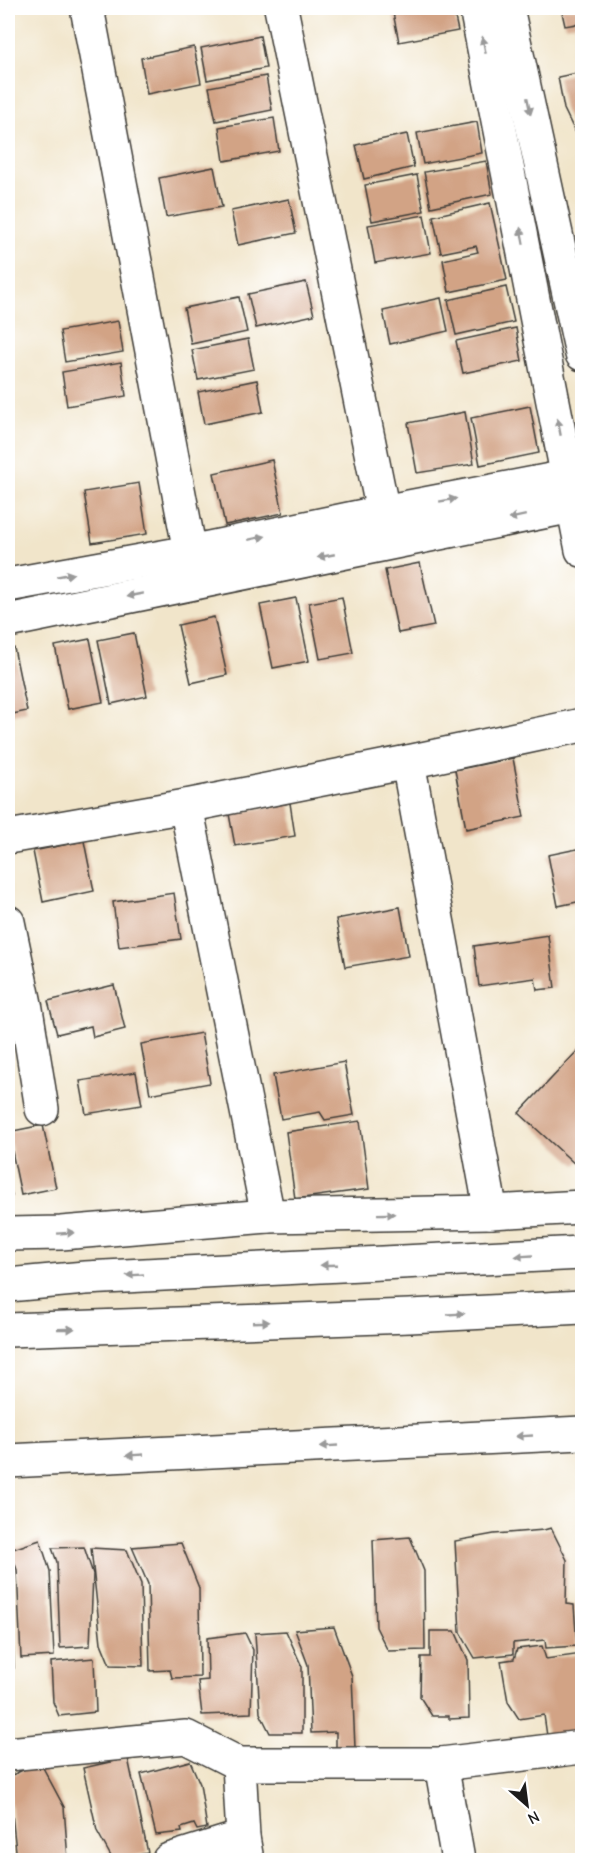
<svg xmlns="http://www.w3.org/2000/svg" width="590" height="1868" viewBox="0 0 590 1868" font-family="'Comic Neue',sans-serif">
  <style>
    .building { fill: #d2a385 }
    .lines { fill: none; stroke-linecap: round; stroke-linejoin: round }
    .minor-casing { stroke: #3c3a36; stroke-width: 36 }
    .tertiary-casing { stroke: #3c3a36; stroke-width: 36 }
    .minor { stroke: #fff; stroke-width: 33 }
    .tertiary { stroke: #fff; stroke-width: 33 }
    .oneway { fill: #999 }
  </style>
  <rect width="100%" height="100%" fill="#fff"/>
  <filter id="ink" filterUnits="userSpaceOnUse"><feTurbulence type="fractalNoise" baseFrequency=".0167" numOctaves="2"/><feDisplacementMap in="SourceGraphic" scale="12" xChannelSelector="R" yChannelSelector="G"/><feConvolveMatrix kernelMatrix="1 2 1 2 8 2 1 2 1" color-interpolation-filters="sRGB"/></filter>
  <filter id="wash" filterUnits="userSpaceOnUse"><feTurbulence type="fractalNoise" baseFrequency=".008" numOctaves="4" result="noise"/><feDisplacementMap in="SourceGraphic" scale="24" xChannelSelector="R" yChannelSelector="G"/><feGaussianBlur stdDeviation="1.35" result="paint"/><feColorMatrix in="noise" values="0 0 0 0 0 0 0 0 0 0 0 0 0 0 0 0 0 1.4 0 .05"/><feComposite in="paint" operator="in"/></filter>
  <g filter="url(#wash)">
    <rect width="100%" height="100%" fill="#f1e5ca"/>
    <g id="blocks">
      <g class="building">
        <path d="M392 8H453L458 31 399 42Z"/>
        <path d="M561 8H582V23L565 26Z"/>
        <path d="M260 36 266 68 207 80 201 48Z"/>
        <path d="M194 47 201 83 147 94 141 58Z"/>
        <path d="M582 72V138H578L564 109 558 77Z"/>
        <path d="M266 76 272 110 216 121 209 87Z"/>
        <path d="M274 118 279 151 224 161 219 127Z"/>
        <path d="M477 122 482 153 423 164 417 133Z"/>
        <path d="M407 134 414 167 364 179 356 145Z"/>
        <path d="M486 161 492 194 431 207 424 172Z"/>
        <path d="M214 167 222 207 166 217 159 178Z"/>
        <path d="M417 175 424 211 372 221 365 185Z"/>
        <path d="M289 199 296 233 238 245 231 211Z"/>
        <path d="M490 203 507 280 449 292 443 260 478 252 476 246 441 253 433 216Z"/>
        <path d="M424 215 431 253 375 263 368 225Z"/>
        <path d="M306 282 314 315 256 328 248 294Z"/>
        <path d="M506 287 514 322 456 335 448 300Z"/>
        <path d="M239 297 247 332 191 344 184 308Z"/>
        <path d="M441 298 448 331 390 344 383 311Z"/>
        <path d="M118 321 123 352 65 362 60 331Z"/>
        <path d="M516 328 522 361 463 373 456 341Z"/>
        <path d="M248 339 254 369 198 380 192 350Z"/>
        <path d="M121 362 126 396 67 406 62 372Z"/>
        <path d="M257 380 263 412 204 424 198 392Z"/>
        <path d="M530 406 539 453 480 465 471 418Z"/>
        <path d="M465 412 474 464 417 473 408 423Z"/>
        <path d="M272 460 283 513 225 525 214 473Z"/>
        <path d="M139 483 147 534 92 543 84 492Z"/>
        <path d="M420 563 434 626 398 633 385 570Z"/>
        <path d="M342 597 353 653 320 659 309 603Z"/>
        <path d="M296 598 309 661 273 668 260 605Z"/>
        <path d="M214 617 227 675 191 683 178 625Z"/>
        <path d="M134 633 147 696 111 704 98 640Z"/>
        <path d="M90 639 103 702 68 709 55 646Z"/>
        <path d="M14 648 27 711 8 715V649Z"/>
        <path d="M513 758 524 817 466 829 455 770Z"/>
        <path d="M290 803 295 836 235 846 229 814Z"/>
        <path d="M84 841 94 891 43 902 33 851Z"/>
        <path d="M582 848V901L558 906 548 855Z"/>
        <path d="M174 893 181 939 119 947 113 902Z"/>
        <path d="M400 907 409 956 345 967 336 919Z"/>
        <path d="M548 935 555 988 537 990 535 978 479 986 474 946Z"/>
        <path d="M114 985 125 1029 93 1037 91 1026 57 1034 48 1001Z"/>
        <path d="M201 1033 210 1083 150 1094 141 1044Z"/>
        <path d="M582 1046V1159L576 1165 519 1113Z"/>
        <path d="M344 1062 354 1115 325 1120 320 1112 281 1119 273 1075Z"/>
        <path d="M136 1072 142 1105 86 1114 80 1081Z"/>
        <path d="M360 1121 369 1189 295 1199 286 1132Z"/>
        <path d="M43 1125 56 1188 21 1195 8 1132Z"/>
        <path d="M9 1181 12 1196 8 1197V1182Z"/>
        <path d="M551 1528 567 1560 566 1604 574 1605 577 1646 546 1648 545 1640 513 1643V1654L475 1658 460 1632 455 1541 494 1534 544 1530Z"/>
        <path d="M410 1537 424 1571 425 1650 388 1651 376 1627 373 1540Z"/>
        <path d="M40 1540 50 1571 54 1656 21 1658 17 1570 10 1550Z"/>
        <path d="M181 1543 199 1588 200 1677 172 1678 170 1670 150 1671 148 1584 132 1547Z"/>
        <path d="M84 1547 93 1574 90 1646 60 1648 57 1562 52 1548Z"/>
        <path d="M91 1548 127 1550 141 1584 143 1666 110 1665 101 1643Z"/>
        <path d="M8 1573 11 1581 14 1668H8Z"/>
        <path d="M334 1627 352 1676 355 1748 336 1749V1732L311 1733 308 1665 295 1630Z"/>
        <path d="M286 1631 302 1667V1733H270L260 1713 255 1633Z"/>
        <path d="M430 1631H455L468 1660 469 1718 449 1719V1716H432L420 1697 421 1657H430Z"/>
        <path d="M245 1633 253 1650 251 1713 202 1715 198 1681 208 1680 207 1638Z"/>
        <path d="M542 1646 546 1659 582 1654V1731L547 1736 544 1715 519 1719 508 1702 501 1661 514 1659 517 1649Z"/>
        <path d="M94 1658 96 1712 59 1716 53 1702 51 1662Z"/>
        <path d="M128 1758 148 1853 113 1860 97 1831 83 1768Z"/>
        <path d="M190 1761 200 1784 207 1828 197 1830 194 1824 181 1828 182 1832 156 1835 141 1774Z"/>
        <path d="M40 1762 64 1807 68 1860H17L8 1777Z"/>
      </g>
    </g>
  </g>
  <g filter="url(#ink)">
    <use href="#blocks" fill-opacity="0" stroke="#3c3a36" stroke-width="1.5"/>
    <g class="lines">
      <defs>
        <g id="minor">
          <path d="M87 8 190 552"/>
          <path d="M281 8 383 512"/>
          <path d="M8 585 190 552 383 512 582 474"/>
          <path d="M8 621 582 504"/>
          <path d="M408 762 491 1212"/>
          <path d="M186 806 268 1216"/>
          <path d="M8 837 186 806 408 762 582 725"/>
          <path d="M8 922 26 1009 42 1109"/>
          <path d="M8 1754 186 1737 239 1764H441L582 1747"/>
          <path d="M239 1764 243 1837 247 1860"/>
          <path d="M441 1764 458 1860"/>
          <path d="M169 1860 243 1837"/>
        </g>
        <g id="tertiary">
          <path d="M480 8 478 18 582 550"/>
          <path d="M507 8 582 354"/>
          <path d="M8 1234 61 1233 268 1216 491 1212 582 1207"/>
          <path d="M8 1285 85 1278 582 1253"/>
          <path d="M8 1330 410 1316 582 1307"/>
          <path d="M8 1461 582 1433"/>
        </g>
      </defs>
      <use href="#minor" class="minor-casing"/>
      <use href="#tertiary" class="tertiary-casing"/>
      <use href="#minor" class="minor"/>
      <use href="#tertiary" class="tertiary"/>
    </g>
    <defs><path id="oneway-solid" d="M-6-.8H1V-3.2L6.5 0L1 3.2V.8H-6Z" transform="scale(1.5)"/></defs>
    <g class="oneway">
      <use href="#oneway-solid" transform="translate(484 45) rotate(-101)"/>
      <use href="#oneway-solid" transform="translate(529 106) rotate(78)"/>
      <use href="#oneway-solid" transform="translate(522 236) rotate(-101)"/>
      <use href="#oneway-solid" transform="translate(559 427) rotate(-101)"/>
      <use href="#oneway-solid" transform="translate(448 500) rotate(-10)"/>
      <use href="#oneway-solid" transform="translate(517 517) rotate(168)"/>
      <use href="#oneway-solid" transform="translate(257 538) rotate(-12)"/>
      <use href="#oneway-solid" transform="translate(326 556) rotate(169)"/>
      <use href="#oneway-solid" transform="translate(65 575) rotate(-10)"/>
      <use href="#oneway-solid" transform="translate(135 595) rotate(169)"/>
      <use href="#oneway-solid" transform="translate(386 1214) rotate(-1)"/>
      <use href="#oneway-solid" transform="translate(66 1233) rotate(-4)"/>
      <use href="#oneway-solid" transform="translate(524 1256) rotate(177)"/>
      <use href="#oneway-solid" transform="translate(329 1265) rotate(178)"/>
      <use href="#oneway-solid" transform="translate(135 1275) rotate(177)"/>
      <use href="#oneway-solid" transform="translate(456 1314) rotate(-3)"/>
      <use href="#oneway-solid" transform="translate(261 1322) rotate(-2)"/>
      <use href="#oneway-solid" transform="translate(66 1329) rotate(-1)"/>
      <use href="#oneway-solid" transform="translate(524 1436) rotate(177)"/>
      <use href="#oneway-solid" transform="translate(329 1446) rotate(177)"/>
      <use href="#oneway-solid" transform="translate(135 1455) rotate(177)"/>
    </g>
  </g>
  <rect width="590" height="1868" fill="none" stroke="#fff" stroke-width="30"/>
  <g transform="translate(527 1805) rotate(152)" stroke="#ffffff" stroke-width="4.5" paint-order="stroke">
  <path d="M0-4.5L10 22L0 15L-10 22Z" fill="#1c1c1c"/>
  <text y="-9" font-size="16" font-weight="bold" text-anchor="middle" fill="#1c1c1c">N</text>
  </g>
</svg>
